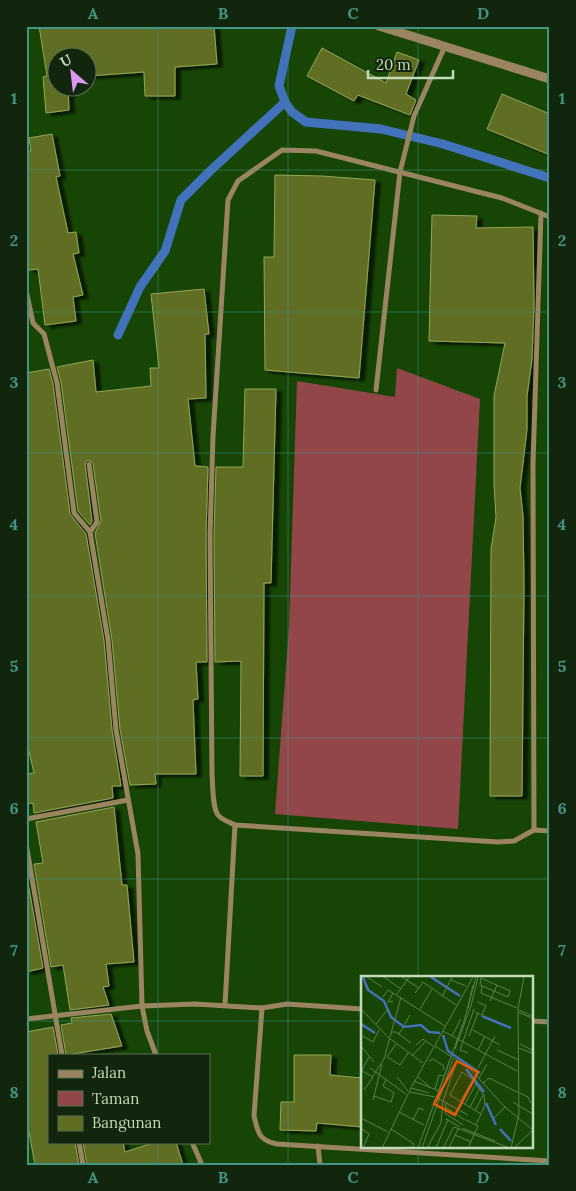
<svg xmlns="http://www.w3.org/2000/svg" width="576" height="1191" viewBox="0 0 576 1191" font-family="Lora,serif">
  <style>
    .green { fill: #934649 }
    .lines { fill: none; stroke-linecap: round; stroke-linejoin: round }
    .stream { stroke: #4372bd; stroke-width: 9 }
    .building { fill: #5f6e20; stroke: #95a659; filter: url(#shadow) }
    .minor { stroke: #9b8561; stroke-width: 5 }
    .tertiary { stroke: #9b8561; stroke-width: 9 }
    .grid { fill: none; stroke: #449485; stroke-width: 1; stroke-opacity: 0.55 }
    .inset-river { fill: none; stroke: #4372bd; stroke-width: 2.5 }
    .inset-road { fill: none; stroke: #5a814d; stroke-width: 1 }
    .view { fill: #e8590c; fill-opacity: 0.15; stroke: #e8590c; stroke-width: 2.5 }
    .inset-edge { fill: none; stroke: #c1dbba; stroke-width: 2.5 }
    .neatline { fill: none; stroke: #449485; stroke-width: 2 }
    .grid-label { font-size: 16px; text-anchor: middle; font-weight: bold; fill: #449485 }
  </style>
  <defs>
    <filter id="shadow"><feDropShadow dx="5.5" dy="3" stdDeviation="1" flood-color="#0009"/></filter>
  </defs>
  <rect width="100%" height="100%" fill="#164505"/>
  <path class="green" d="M397 368 480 399 458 829 275 814 289 627 297 381 395 397Z"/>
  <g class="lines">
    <g class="stream">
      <path d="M292 26 279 86 285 102 292 112 306 122 381 129 443 144 550 178"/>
      <path d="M118 335 140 287 165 251 181 200 210 171 285 102"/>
    </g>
  </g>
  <g class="building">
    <path d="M39 26H214L217 64 175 67V96H145L144 72 88 76V58H58V88H68L69 110 46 113 43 77 47 76Z"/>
    <path d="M322 48 386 83 397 52 419 60 406 94 416 100 410 115 358 95 354 101 307 76Z"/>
    <path d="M502 94 550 114V155L487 129Z"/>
    <path d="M52 134 60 176 56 177 68 233 76 232 79 253 73 254 83 295 73 297 76 321 45 325 38 269 29 270 26 249V151H31L29 138Z"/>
    <path d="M275 175 322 176 375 180 359 378 265 370 264 257H274Z"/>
    <path d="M432 215 477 216 476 228 533 227 534 305 532 359 527 396V429L520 488 523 516 524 585 522 796H490L491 549 496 517 494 485V396L505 343 429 341Z"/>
    <path d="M204 289 209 334H205L206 398 188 399 195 466 208 467 206 535 207 662H196L198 699 193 700 196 774H155L156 784 130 785 120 729 112 640 95 533 101 521 93 463 89 460 86 461 85 464 92 521 90 525 78 511 61 382 57 367 93 360 96 392 151 386 150 368H159L151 294Z"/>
    <path d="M49 369 53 384 70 514 86 534 104 641 112 730 121 786H112L113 798 34 813 33 803 26 804V774L34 773 26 739V373Z"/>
    <path d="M245 389H276L271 583H264L263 776H240L241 661 215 662 214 535 216 467H243Z"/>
    <path d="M114 807 122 885H127L134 962 106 964 109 986 103 987 109 1005 70 1010 63 965 51 967 34 864 43 863 36 822Z"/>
    <path d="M26 871 43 968 26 972Z"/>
    <path d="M111 1014 122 1046 66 1055 61 1025 72 1023 71 1018Z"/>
    <path d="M53 1027 58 1055H49V1142H75L79 1165H35L26 1116V1032Z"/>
    <path d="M294 1055H331L330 1075 362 1078V1127L317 1123 316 1131 280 1130 281 1102H294Z"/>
    <path d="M83 1142H123L125 1152 156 1142H176L183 1165H87Z"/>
  </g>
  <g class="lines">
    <g class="minor">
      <path d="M550 217 502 198 316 151 282 150 238 181 228 200 213 436 210 535 212 774C213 784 212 807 218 815 222 820 229 822 235 825L498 842 514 841 534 830 550 831"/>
      <path d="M26 290 33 323 44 334 57 383 74 513 90 532 108 640 116 730 138 854 142 1006 147 1031 156 1055"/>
      <path d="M376 390 400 172 414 116 445 46"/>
      <path d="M89 464 97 522 90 532"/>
      <path d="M26 819 128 800"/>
      <path d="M534 830 533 463 541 213"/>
      <path d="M26 843 62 1055"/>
      <path d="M225 1005 235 825"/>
      <path d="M262 1008 254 1116C258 1132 258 1140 277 1144L550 1161"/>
      <path d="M26 1019 142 1006 195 1004 262 1008 287 1004 362 1009"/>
      <path d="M532 1021 550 1022"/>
      <path d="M79 1142 83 1165"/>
      <path d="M192 1142 202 1165"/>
      <path d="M318 1146 320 1165"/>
    </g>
    <path class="tertiary" d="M379 26 550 79"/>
  </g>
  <path class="grid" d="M158 26V1055M288 26V1165M418 26V977M26 170H550M26 312H550M26 453H550M26 596H550M26 738H550M26 879H550M26 1021H362M532 1021H550M158 1142V1165M418 1147V1165"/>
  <g transform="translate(361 976)">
    <rect width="172" height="172" fill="#164505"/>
    <path class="inset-river" d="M2 1 7 14 23 25 30 41 43 51 60 49 68 56 79 57M70 1 99 20M121 40 150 52M0 48 14 57M82 59 87 75 119 97M105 93 123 116M125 127 135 149M139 153 150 165"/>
    <path class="inset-road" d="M6 1 21 11M23 1 40 13M41 1 58 12M120 2 149 15 147 21 119 9ZM90 4 105 10M121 10 120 17 156 32M54 17 62 6 95 29M36 18 48 1M22 21 27 14 84 50M81 21 91 1M32 25 27 26 32 17M129 25 136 9M107 32 112 9M0 33 28 62 62 87M59 33 71 13M158 34 173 41M114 36 121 39 125 30 117 26M157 36 173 43M15 48 27 33M110 53 139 69M82 55 156 95M30 56H35L50 67M38 58 49 39M0 59 12 66 18 54M91 60 100 43M108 60 117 37M35 68 26 81 39 89 47 77M159 68 173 75M55 69 62 63 72 70M0 70 13 86M74 70 109 93 144 131 173 155M158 72 173 78M94 73 110 30 117 1M117 74 124 60M136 74 158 84M107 77 99 74 113 33M51 80 64 66M68 85 72 83 83 90 82 94M9 92 45 118M117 92 134 60M1 95 12 101 3 114M0 96 8 81M12 100 23 83 40 21M36 101 47 115M57 101 70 112M118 102 126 88M53 105 78 115 89 84M122 107 128 102 158 117M50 112 68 117M74 113 78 99 82 100M49 116 74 121M159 117 167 121 170 127M13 120 30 126 33 117 22 110 25 103M76 122 107 139M12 124 21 88M100 125 112 103M86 126 84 131 104 144M152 126 173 139M104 128 115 108M109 131 119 112M86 132 84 137 102 149M114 135 122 119M38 136 63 149M0 142 27 156M133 142 144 131M85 143 99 151M52 144 58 132 63 134M105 144 117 150 107 172M115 149 124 129 123 119 110 102 101 96 89 119 120 138M101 152 134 165M1 153 8 158 2 172M30 153 53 168 51 172M94 159 110 166M21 172 50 112 112 1M57 172 103 45 115 1M61 172 92 83M66 172 80 147 82 125 96 85M75 172 87 143M82 172 93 151 149 172M88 172 97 153M150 172 158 138 157 33 163 1M153 172 172 154"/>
    <path class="view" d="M96 85 117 96 94 139 73 128Z"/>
    <rect width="172" height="172" class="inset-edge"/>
  </g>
  <rect width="576" height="1191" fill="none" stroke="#12260d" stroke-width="55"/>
  <rect x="48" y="1054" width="162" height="90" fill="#12260d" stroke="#586e52"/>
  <rect x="58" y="1070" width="25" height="8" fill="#9b8561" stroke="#586e52"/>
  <text x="92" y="1078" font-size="15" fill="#c1dbba">Jalan</text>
  <rect x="58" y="1091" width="25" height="15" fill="#934649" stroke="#586e52"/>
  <text x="92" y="1104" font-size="15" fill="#c1dbba">Taman</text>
  <rect x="58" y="1116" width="25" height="15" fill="#5f6e20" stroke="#586e52"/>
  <text x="92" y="1128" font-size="15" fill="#c1dbba">Bangunan</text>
  <g transform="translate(72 72) rotate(332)"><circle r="24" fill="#12260d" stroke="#586e52"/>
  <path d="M0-4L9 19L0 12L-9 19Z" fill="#df98f1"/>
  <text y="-8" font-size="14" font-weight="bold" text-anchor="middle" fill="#c1dbba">U</text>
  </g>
  <path d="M368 70v8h85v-8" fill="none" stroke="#c1dbba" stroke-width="2.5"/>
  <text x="376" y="70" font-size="15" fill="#c1dbba" stroke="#12260d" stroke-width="4" paint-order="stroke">20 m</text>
  <rect x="28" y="28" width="520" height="1136" class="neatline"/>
  <g class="grid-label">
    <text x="93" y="19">A</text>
    <text x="223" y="19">B</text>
    <text x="353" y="19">C</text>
    <text x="483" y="19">D</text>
    <text x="14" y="104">1</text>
    <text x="562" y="104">1</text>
    <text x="14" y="246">2</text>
    <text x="562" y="246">2</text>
    <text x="14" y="388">3</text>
    <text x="562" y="388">3</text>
    <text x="14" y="530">4</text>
    <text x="562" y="530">4</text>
    <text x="14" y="672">5</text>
    <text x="562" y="672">5</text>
    <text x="14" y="814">6</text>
    <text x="562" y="814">6</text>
    <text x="14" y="956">7</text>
    <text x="562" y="956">7</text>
    <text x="14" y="1098">8</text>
    <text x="562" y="1098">8</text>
    <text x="93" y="1183">A</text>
    <text x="223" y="1183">B</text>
    <text x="353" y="1183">C</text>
    <text x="483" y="1183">D</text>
  </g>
</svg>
